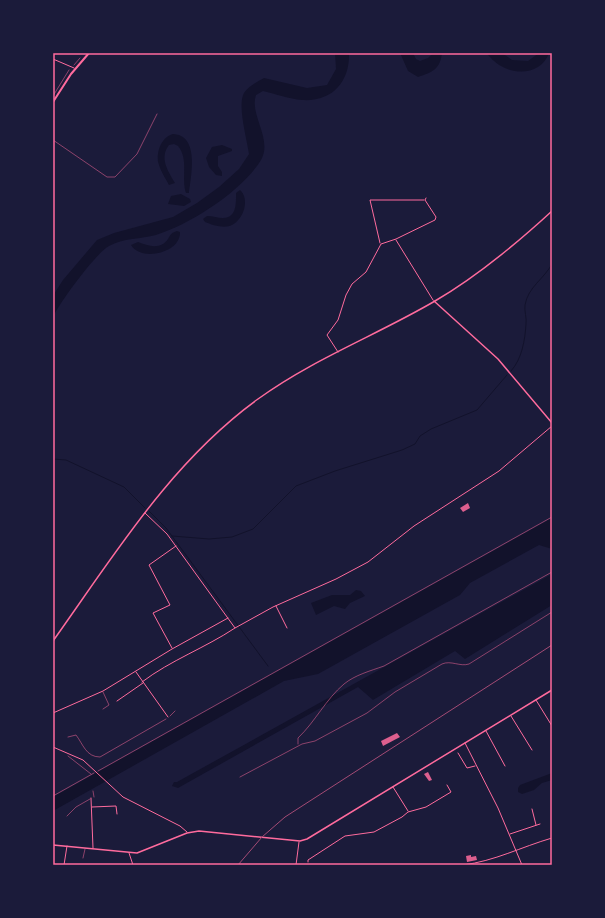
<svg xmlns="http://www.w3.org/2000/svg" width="605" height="918" viewBox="0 0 605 918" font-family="Montserrat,sans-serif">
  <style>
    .water { fill: #12122b }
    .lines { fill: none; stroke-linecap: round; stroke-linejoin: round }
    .stream { stroke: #12122b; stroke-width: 1 }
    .building { fill: #dd5f8e }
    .path { stroke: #ff6b9d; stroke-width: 0.5 }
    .service { stroke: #ff6b9d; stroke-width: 0.5 }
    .minor { stroke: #ff6b9d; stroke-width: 1 }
    .tertiary { stroke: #ff6b9d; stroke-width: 1.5 }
    .secondary { stroke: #ff6b9d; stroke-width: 1.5 }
    .primary { stroke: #ff6b9d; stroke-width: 2 }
    .rail { stroke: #a44b75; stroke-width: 1 }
    .neatline { fill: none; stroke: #ff6b9d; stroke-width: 1.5 }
  </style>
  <rect width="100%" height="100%" fill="#1b1b3a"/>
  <g class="water">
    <path d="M335 53H349C350 82 332 102 302 100 289 99 276 94 263 91L256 95C249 115 273 139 261 160 242 191 191 224 156 235 141 239 123 238 109 246 96 253 60 302 53 317L54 294 63 280 97 240 114 233 173 217 197 203 219 187 239 169 249 154C247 139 237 105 244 93 249 86 257 82 264 78L307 88 327 85 336 69Z"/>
    <path d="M400 53H413L416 59 420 61 428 58 433 53H442C440 69 433 72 418 77L408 71Z"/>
    <path d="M486 53H502L512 60 528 61 539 53H549C542 73 518 76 501 66 495 63 490 57 486 53Z"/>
    <path d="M173 134C200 135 191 177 189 193H186C181 178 189 159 178 146L174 144 169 145C159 158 168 171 175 183L169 185C166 179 161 172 159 165 155 154 161 137 173 134Z"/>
    <path d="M222 145 232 149V151L218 156V166L222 172V176L216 175 209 167 206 158 212 147Z"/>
    <path d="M240 190C250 199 244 219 232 225 225 229 212 225 205 222L203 219 207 216C213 216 218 218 223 218 237 218 236 202 236 193Z"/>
    <path d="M181 194 190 199 191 202 184 206 168 204 171 196Z"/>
    <path d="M177 231 180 232C181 253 141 262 131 245L138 242C148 246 161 250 168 239 171 234 171 233 177 231Z"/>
    <path d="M552 518V549L539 545 470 583 460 595 318 674 284 681 53 811V797Z"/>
    <path d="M552 574V605L465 659 455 651 373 700 358 687 178 788 172 786 174 782H177Z"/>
    <path d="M356 590 361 591 365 596 350 603 345 609 334 606 316 615 311 603 332 595H350Z"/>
    <path d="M552 773V780L542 783 534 790 522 794 518 792V788L520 785Z"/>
  </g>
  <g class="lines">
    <g class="stream">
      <path d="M511 371C522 359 525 340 526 324 527 318 524 311 525 305 528 287 544 279 552 264"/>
      <path d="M53 459 66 460 124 487 145 508"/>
      <path d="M149 511 166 528 268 666"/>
      <path d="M172 536 209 539 232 537 253 529 296 486 335 471 402 450 415 444 420 436 431 429 477 410 507 375"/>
    </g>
  </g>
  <g class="building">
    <path d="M468 503 470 508 463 512 460 508Z"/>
    <path d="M397 733 400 737 383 746 381 741Z"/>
    <path d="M428 772 432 780 429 781 424 774Z"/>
    <path d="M471 855V857L476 856 477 860 467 862 466 856Z"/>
  </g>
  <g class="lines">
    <g class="path">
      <path d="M74 65 80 58"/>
      <path d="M53 96 69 70"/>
      <path d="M53 140 107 177H115L137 154 157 114"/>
      <path d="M170 716 175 711"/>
      <path d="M68 737 76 735C83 744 86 757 100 757L166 719"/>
      <path d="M68 756 91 774"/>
      <path d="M98 771 552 517"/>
      <path d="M93 791 94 797"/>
      <path d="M53 796 94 773"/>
    </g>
    <g class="service">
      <path d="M103 692 109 705 103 709"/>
      <path d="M298 744V738C315 722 326 699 344 684 355 675 370 671 384 666L552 572"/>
      <path d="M240 777 302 744 315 741 367 713 395 692 442 664C451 660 460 667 469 664L552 612"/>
      <path d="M67 816 76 807 90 799"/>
      <path d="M83 858 85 849"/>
    </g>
    <g class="minor">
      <path d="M53 59 74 68"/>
      <path d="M396 240 433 300"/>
      <path d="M380 243 370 200H424"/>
      <path d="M338 352 327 335 338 320 346 295 352 284 366 272 381 244 396 239 435 220 436 217 425 200 426 198"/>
      <path d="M145 513 167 534 235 628 273 607 336 579 368 562 414 526 499 471 552 426"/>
      <path d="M276 606 287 628"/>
      <path d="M172 648 153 613 170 605 149 565 176 546"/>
      <path d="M136 672 168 717"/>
      <path d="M142 682C171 660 205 648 235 628"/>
      <path d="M536 700 552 726"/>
      <path d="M117 701 143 683"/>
      <path d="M53 713 103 691 172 649 228 618"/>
      <path d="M511 716 532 750"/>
      <path d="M486 731 505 766"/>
      <path d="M465 743 498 808 522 865"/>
      <path d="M53 747 83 760 123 797 180 826 187 832"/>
      <path d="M458 753 467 768 475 766"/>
      <path d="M393 787 408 811"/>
      <path d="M91 798 93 848"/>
      <path d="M92 807 116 806 117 814"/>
      <path d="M532 809 536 825"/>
      <path d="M510 834 540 824"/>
      <path d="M129 853 133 865"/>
      <path d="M308 862V860L345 836 374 832 402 817 408 812 426 807 451 792 447 785"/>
      <path d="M64 865 67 846"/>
      <path d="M296 865 299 842"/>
      <path d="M463 865C495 861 521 847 552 838"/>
    </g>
    <path class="tertiary" d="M53 845 137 853 187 833 199 831 300 841 307 839 552 690"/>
    <g class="secondary">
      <path d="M434 301 498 359 552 423"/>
      <path d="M53 641C115 554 171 462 258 399 313 359 377 335 435 301 478 276 515 245 552 211"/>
    </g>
    <path class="primary" d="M53 102 71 74 89 53"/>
    <path class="rail" d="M238 865 262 837 285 817 552 645"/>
  </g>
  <rect width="605" height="918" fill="none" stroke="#1b1b3a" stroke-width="108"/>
  <rect x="54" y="54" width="497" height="810" class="neatline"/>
</svg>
